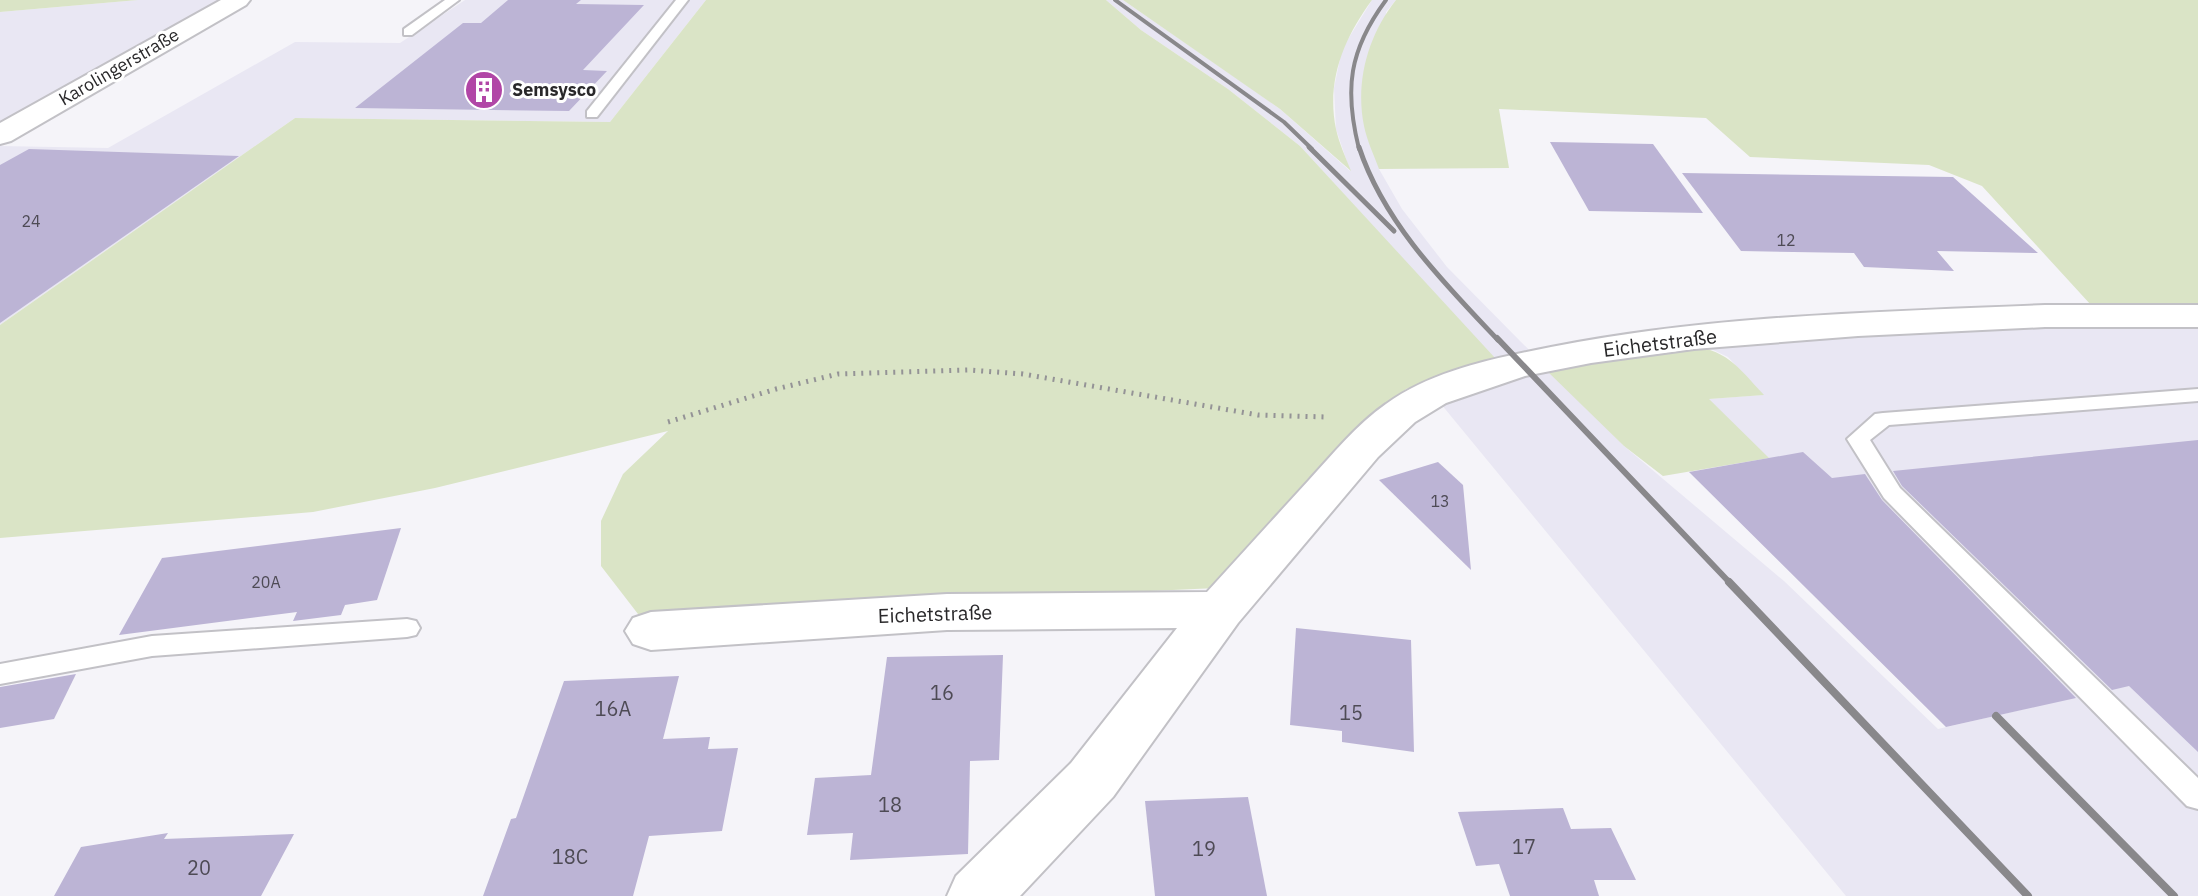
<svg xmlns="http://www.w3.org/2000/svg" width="2198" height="896" viewBox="0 0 2198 896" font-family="'IBM Plex Sans',sans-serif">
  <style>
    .built { fill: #e9e7f3 }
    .green { fill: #dae4c6 }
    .building { fill: #bcb4d5 }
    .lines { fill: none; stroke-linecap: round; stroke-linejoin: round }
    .service-casing { stroke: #c2c1c6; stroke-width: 4 }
    .minor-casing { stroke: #c2c1c6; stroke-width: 4 }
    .path { stroke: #949396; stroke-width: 5; stroke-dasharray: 2 6; stroke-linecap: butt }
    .service { fill: #fff; fill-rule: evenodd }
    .minor { fill: #fff; fill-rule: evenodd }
    .rail-far3 { stroke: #89888b; stroke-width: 4 }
    .rail-far2 { stroke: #89888b; stroke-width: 5 }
    .rail-far1 { stroke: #89888b; stroke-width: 6 }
    .rail { stroke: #89888b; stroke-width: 8 }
    .labels { text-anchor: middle; stroke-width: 6; stroke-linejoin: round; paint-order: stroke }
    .number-label { font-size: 16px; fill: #4e4b55 }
    .far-street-label { font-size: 18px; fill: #29282a; stroke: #fff }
    .far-poi-label { font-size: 18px; font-weight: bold; fill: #29282a; stroke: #fff; text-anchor: start }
    .street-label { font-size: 20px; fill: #29282a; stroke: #fff }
    .near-number-label { font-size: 20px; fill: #4e4b55 }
  </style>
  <rect width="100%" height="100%" fill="#f5f4f9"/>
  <g class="built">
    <path d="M138 0H224L0 127V12Z"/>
    <path d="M465 0H706L610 122 295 118 0 325V146L108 148 295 42 400 43Z"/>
    <path d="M1106 0H1123L1239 80 1280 109 1350 171 1336 129 1334 88 1342 49 1372 0H1396L1386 12 1379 169 1402 209 1447 267 1624 446 1784 581 1938 729 2025 709 1708 399 1763 395 1728 357 1709 348 1956 328 2198 321V896H1846L1441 404 1413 270 1300 146 1228 89 1141 30Z"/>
  </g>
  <g class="green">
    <path d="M0 0H138L0 12Z"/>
    <path d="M706 0H1106L1141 30 1228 89 1300 146 1496 359 1406 389 1359 426 1217 588 638 614 601 566V521L623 474 668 431 435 488 313 512 0 538V325L295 118 610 122Z"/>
    <path d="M1123 0H1372C1344 38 1326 81 1336 129 1339 143 1346 158 1351 171L1280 109Z"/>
    <path d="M1396 0H2198V308L2091 305 1982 186 1929 165 1750 157 1706 118 1499 109 1509 168 1379 169C1374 155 1367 141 1364 126 1355 82 1368 35 1396 0Z"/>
    <path d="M1684 345C1727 349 1736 365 1764 395L1709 399 1769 458 1663 476 1624 446 1545 369Z"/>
  </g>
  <g class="building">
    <path d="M508 0H581L576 4 644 5 583 70 607 71 569 111 355 108 463 23H481Z"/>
    <path d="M1550 142 1653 144 1703 213 1589 211Z"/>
    <path d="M29 149 239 156 0 323V165Z"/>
    <path d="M1682 173 1953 177 2038 253 1937 251 1954 271 1864 267 1854 253 1741 251Z"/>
    <path d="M2198 440V752L2129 686 2112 690 1902 486 1893 471Z"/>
    <path d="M1803 452 1832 478 1865 474 1882 500 2076 698 1946 727 1689 472Z"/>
    <path d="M1438 462 1463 485 1471 570 1379 480Z"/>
    <path d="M401 528 377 600 345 605 341 615 293 621 297 612 119 635 162 558Z"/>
    <path d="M1296 628 1411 640 1414 752 1342 742V731L1290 725Z"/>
    <path d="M1003 655 999 760 970 761 968 854 850 860 853 833 807 835 815 778 871 775 887 657Z"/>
    <path d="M76 674 54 719 0 728V687Z"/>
    <path d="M679 676 663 739 710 737 708 749 738 748 722 831 649 836 633 896H483L511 819 516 818 564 681Z"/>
    <path d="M1248 797 1267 896H1155L1145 801Z"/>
    <path d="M1563 808 1571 829 1611 828 1636 880H1594L1599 896H1510L1499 864 1476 866 1458 812Z"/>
    <path d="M168 833 164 839 294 834 261 896H54L81 847Z"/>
  </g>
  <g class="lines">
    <defs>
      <g id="service">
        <path d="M445 0H459L412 35H404V29Z"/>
        <path d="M676 0H688L597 117H587V111Z"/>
        <path d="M2198 389V401L1889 425 1870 440 1900 488 2198 778V809L2187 806 1884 498 1847 439 1875 414 1883 413Z"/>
        <path d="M407 619 416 621 420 628 416 635 407 637 152 656 0 684V664L152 636Z"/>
      </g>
      <g id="minor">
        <path d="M221 0H250L246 5 11 141 0 144V123Z"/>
        <path d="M2045 305H2198V327H2045L1858 336 1694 349 1591 363 1525 376 1446 403 1415 422 1378 457 1238 623 1113 797 1020 896H947L956 876 1071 763 1177 628 947 630 651 650 633 644 625 631 633 618 651 612 947 594 1207 592C1241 555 1275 517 1309 480 1333 454 1357 424 1386 404 1433 370 1495 358 1551 347 1713 315 1880 312 2045 305Z"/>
      </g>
    </defs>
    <use href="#service" class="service-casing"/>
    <use href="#minor" class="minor-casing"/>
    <path class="path" d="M668 422 776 389 838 374 969 370 1023 374 1258 415 1327 417"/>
    <use href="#service" class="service"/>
    <use href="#minor" class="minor"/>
    <g class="rail-far3">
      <path d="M1115 0 1284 122 1312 149"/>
      <path d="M1359 149C1344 89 1349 50 1386 0"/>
    </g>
    <g class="rail-far2">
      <path d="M1309 147 1394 231"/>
      <path d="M1359 147C1384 223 1444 283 1498 340"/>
    </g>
    <path class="rail-far1" d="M1497 338 1731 584"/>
    <g class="rail">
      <path d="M1729 582 2028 896"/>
      <path d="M1996 716 2174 896"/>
    </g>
  </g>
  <defs>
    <symbol id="building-disc" viewBox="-11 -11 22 22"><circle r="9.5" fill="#b146a6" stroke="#fff"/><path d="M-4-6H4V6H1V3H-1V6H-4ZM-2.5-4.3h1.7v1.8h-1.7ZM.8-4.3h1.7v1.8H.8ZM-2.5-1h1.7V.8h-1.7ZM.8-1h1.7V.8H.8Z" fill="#fff"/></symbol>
  </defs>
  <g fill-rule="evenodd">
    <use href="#building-disc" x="462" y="68" width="44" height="44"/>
  </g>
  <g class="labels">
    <g class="number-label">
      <text x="31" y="227">24</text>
      <text x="1786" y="246">12</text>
      <text x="1440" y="507">13</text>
      <text x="266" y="588">20A</text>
    </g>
    <g class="far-street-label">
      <text transform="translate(119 67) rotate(-30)" y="6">Karolingerstraße</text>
    </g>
    <g class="far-poi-label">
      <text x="512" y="96">Semsysco</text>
    </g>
    <g class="street-label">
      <text transform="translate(1660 343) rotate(-7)" y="7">Eichetstraße</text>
      <text transform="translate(935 614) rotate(-2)" y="7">Eichetstraße</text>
    </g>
    <g class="near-number-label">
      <text x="942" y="700">16</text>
      <text x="613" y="716">16A</text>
      <text x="1351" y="720">15</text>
      <text x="890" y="812">18</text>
      <text x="1524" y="854">17</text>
      <text x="1204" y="856">19</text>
      <text x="570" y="864">18C</text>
      <text x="199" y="875">20</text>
    </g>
  </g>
</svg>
